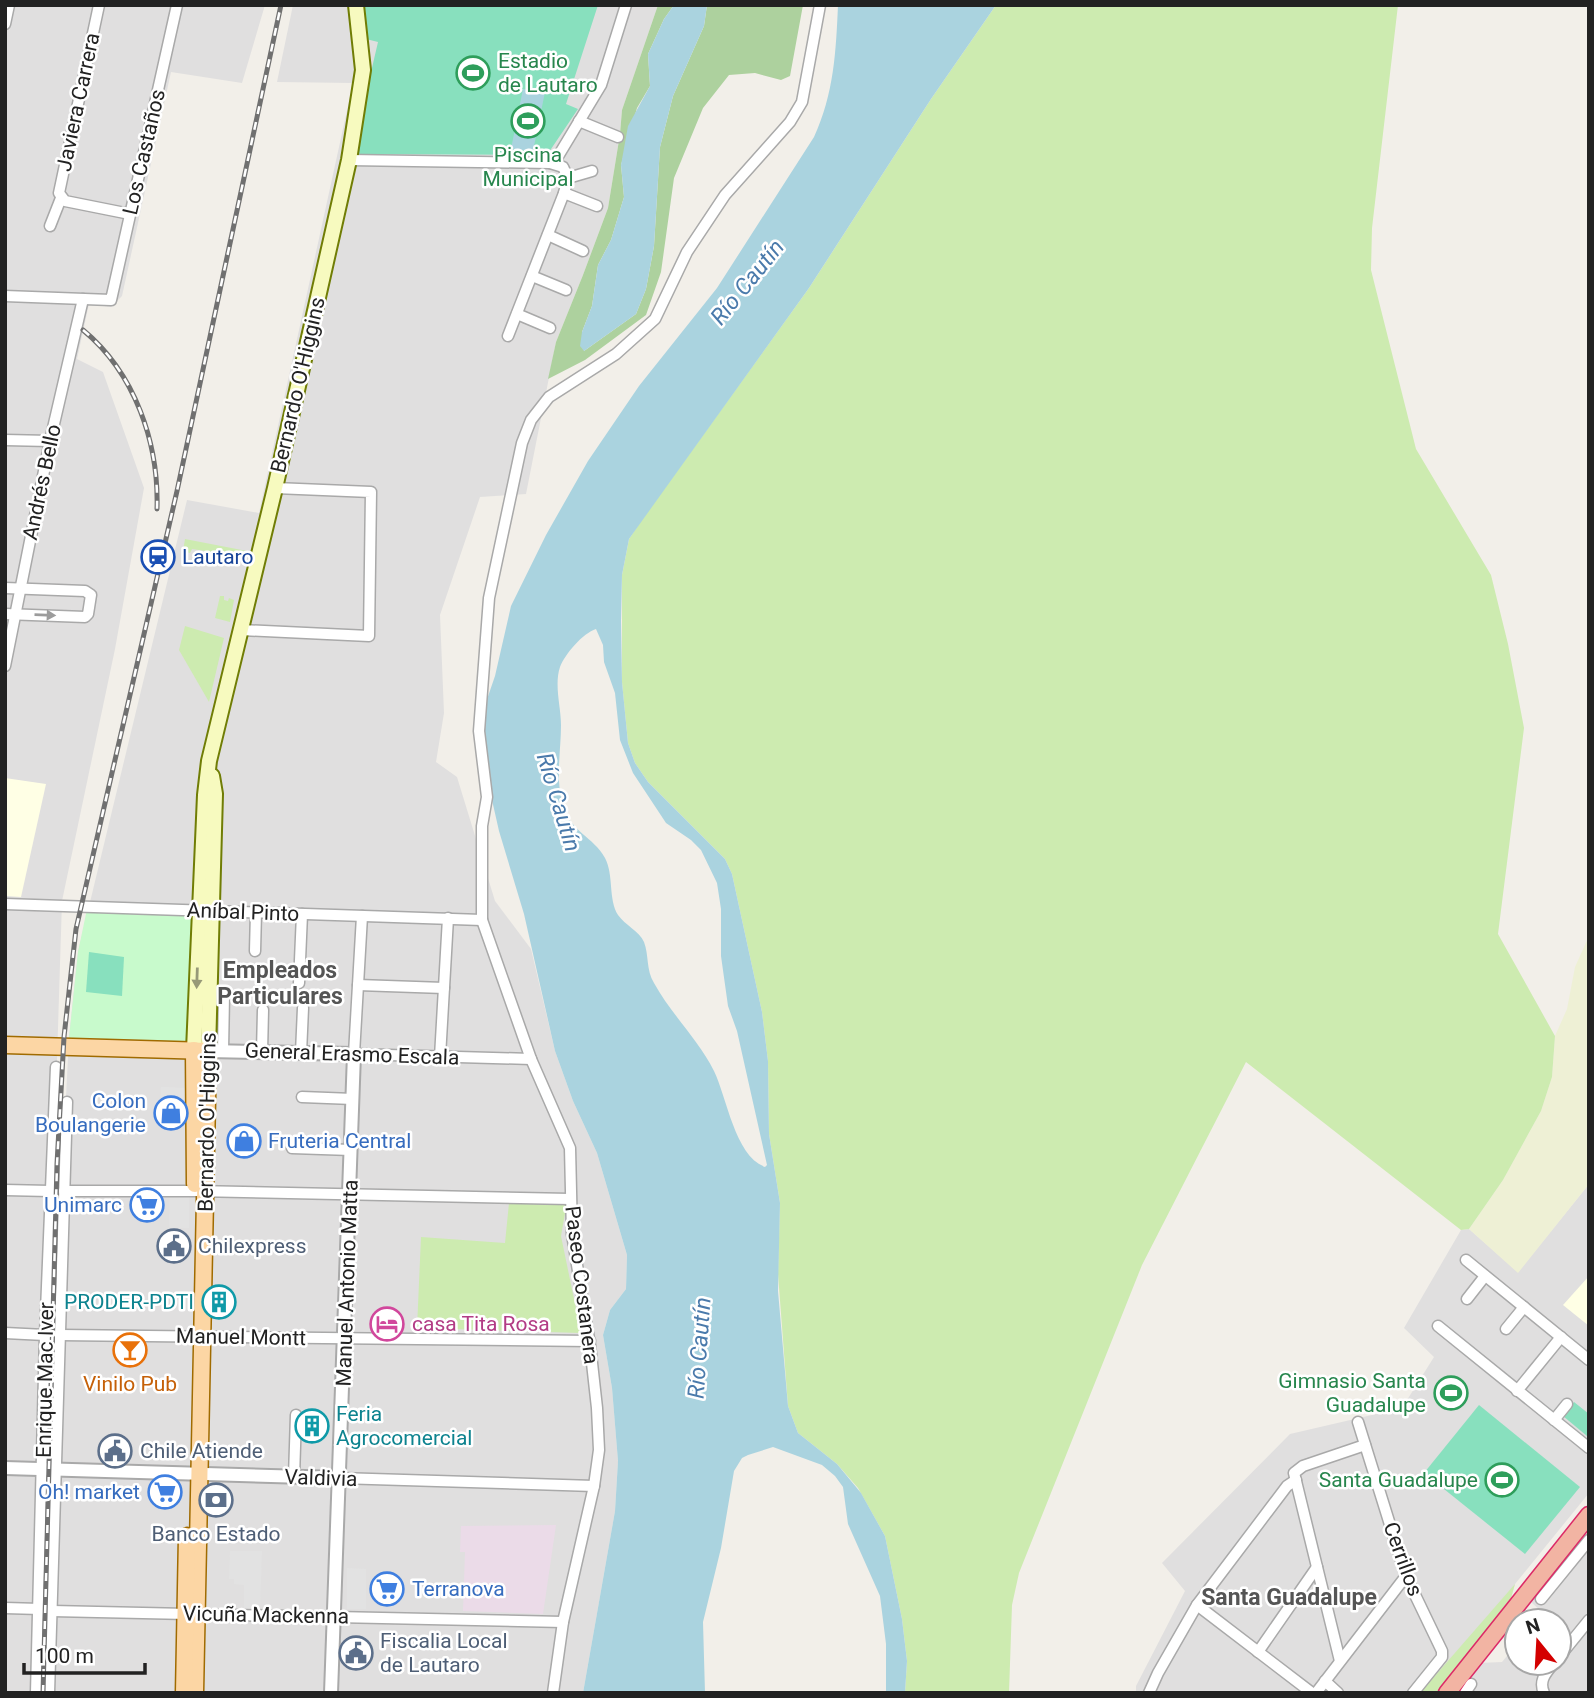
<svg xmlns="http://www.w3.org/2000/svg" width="1594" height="1698" viewBox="0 0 1594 1698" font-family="Roboto,sans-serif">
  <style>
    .residential { fill: #e0dfdf }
    .industrial { fill: #ebdbe8 }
    .education { fill: #ffffe5 }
    .farmland { fill: #eef0d5 }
    .grass { fill: #cdebb0 }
    .forest { fill: #add19e }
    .park { fill: #c8facc }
    .pitch { fill: #88e0be }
    .parking { fill: #e2e2e2 }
    .water { fill: #aad3df; fill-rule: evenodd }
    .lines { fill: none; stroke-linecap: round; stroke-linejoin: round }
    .minor-casing { stroke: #a9a9a9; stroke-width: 13 }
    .tertiary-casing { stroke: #a9a9a9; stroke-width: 16 }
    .secondary-casing { stroke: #707d05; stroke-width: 18 }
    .primary-casing { stroke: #a06b00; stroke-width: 19 }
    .trunk-casing { stroke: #dc2a67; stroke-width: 19 }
    .minor { stroke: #fff; stroke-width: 10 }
    .tertiary { stroke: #fff; stroke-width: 12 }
    .secondary { stroke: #f7fabf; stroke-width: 14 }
    .primary { stroke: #fcd6a4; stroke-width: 16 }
    .trunk { stroke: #f2b4a3; stroke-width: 16 }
    .rail-casing { stroke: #707070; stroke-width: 5 }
    .rail { stroke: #fff; stroke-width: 2.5; stroke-dasharray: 8; stroke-linecap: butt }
    .oneway { fill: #9c9c9c }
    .oneway2 { fill: #979978 }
    .labels { text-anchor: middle; stroke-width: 5; stroke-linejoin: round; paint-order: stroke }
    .leisure-label { font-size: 21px; fill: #27864d; stroke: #fff; text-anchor: end }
    .street-label { font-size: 21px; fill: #222; stroke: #fff }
    .transit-label { font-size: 21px; fill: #164399; stroke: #fff; text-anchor: start }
    .shop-label { font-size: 21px; fill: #366cbe; stroke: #fff; text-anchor: end }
    .service-label { font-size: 21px; fill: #4e5e75; stroke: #fff; text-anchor: start }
    .culture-label { font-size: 21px; fill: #0d838f; stroke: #fff; text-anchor: end }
    .hotel-label { font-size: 21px; fill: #b23c85; stroke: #fff; text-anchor: start }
    .food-label { font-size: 21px; fill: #c56008; stroke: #fff }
    .water-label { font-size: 23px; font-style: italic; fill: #4a7aab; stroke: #fff }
    .neighbourhood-label { font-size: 23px; font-weight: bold; fill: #555; stroke: #fff }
  </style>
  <rect width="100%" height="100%" fill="#f2efe9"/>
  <g class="residential">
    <path d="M5 5H265L242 83 171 72 122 296 111 307 89 304 77 359 103 372 144 488 115 649 62 901 37 1693H5Z"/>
    <path d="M293 5H658L622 110 620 134 608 208 583 275 556 342 526 494 480 497 440 615 444 713 436 762 457 777 495 901 531 949 555 1051 573 1101 597 1153 627 1255 626 1289 610 1310 603 1335 612 1388 618 1461 615 1511 583 1693H46L55 1336 61 1195 69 1038 78 952 187 500 259 513 353 83 277 82Z"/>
    <path d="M1589 1184V1493L1515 1584 1511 1598 1437 1693H1136V1686L1185 1591 1162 1563 1290 1434 1402 1408 1434 1357 1404 1328 1461 1230 1469 1229 1518 1272Z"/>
    <path d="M1589 1530V1693H1456L1479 1663 1502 1662 1517 1644V1663H1559V1621H1535L1542 1612 1531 1602Z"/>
  </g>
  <path class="industrial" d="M556 1525 543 1614 463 1611 465 1552H460L461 1526Z"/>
  <g class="education">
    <path d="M5 778 46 784 21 897 5 896Z"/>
    <path d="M1589 1276V1326L1563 1305Z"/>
  </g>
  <path class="farmland" d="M1589 936V1184L1518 1273 1469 1229 1503 1180 1541 1111 1552 1077 1555 1036 1567 1009 1575 967Z"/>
  <g class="grass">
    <path d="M996 5H1398L1372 228 1371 270 1416 449 1491 575 1508 644 1524 728 1498 934 1555 1036 1552 1077 1541 1111 1503 1180 1469 1229 1461 1230 1246 1062 1142 1265 1019 1573 1012 1605 1009 1693H905L907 1661 902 1619 885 1536 858 1488 837 1464 798 1433 788 1406 778 1274 780 1203 769 1134 768 1061 762 1012 732 874 725 859 648 782 635 763 628 743 622 682V575L629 539 641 521 809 288 931 99Z"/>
    <path d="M185 539 247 551 246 557 192 549 190 553 183 551Z"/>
    <path d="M220 596H224V600L228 601 229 598 234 600 230 622 215 618Z"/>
    <path d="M185 626 224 638 209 702 179 650Z"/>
    <path d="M567 1202 561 1236 581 1333 417 1328 421 1237 505 1243 509 1203Z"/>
    <path d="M1515 1584 1511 1598 1437 1693H1420Z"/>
  </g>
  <path class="forest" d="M658 5H674L664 19 648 54 650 86 637 108 621 165 624 197 611 240 598 265 592 306 582 332 584 351 636 314 646 289 654 246 660 147 673 96 704 26 707 5H803L790 76 781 80 755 73 729 75 703 108 674 178 661 272 646 315 585 360 548 379 556 342 583 275 608 208 620 134 622 110Z"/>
  <path class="park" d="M87 909 189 915 193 919 188 1042 69 1038 78 952Z"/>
  <g class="pitch">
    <path d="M358 5H598L566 104 578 109 547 155 352 154 378 42 362 38Z"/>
    <path d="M89 952 124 957 122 996 86 992Z"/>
    <path d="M1574 1402 1589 1414V1433L1587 1436 1563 1416Z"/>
    <path d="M1479 1405 1580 1487 1525 1554 1424 1473Z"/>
  </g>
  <g class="parking">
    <path d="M161 1087 192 1088 191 1102 160 1101Z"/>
    <path d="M170 1196 189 1197V1228H169Z"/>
    <path d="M230 1551H262L260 1609 244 1608V1585L234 1584V1579H229Z"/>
    <path d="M347 1568 366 1569V1609H347Z"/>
  </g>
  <g class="water">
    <path d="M674 5H707L704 26 673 96 660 147 654 246 646 289 636 314 584 351 580 346 582 332 592 306 598 265 611 240 624 197 621 165 628 126 650 86 648 54 664 19Z"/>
    <path d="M838 5H996L931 99 809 288 629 539 622 575 621 621 622 682 628 743 635 763 648 782 725 859 732 874 762 1012 768 1061 769 1134 780 1203 778 1291 788 1406 798 1433 837 1464 861 1493 885 1536 902 1619 907 1661 905 1693H886V1644L880 1596 848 1524 843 1487 835 1476 822 1465 773 1447 748 1455 742 1458 734 1471 721 1548 703 1622 705 1693H583L615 1511 618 1461 612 1388 603 1335 610 1310 626 1289 627 1255 597 1153 573 1101 555 1051 524 914 499 831 492 800 484 744 483 711 495 676 511 606 546 535 588 461 639 386 717 288 814 137C834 94 836 51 838 5ZM596 629 603 645 604 662 615 693 620 740 633 773 666 823 691 840 701 850 717 883 721 909V956L728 1006 737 1031 767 1165 765 1167C735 1156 727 1098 714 1071 698 1039 671 1014 654 983 646 970 649 955 644 942 639 931 625 925 618 915 608 899 614 875 605 858 593 836 571 833 563 805 555 779 561 752 561 725 561 707 554 685 560 667 565 654 583 633 596 629Z"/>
    <path d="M523 89 545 92 533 151 511 149Z"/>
  </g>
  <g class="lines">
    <defs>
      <g id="minor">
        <path d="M99 5 59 193 65 201 130 214"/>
        <path d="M5 24 9 5"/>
        <path d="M579 121 618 137"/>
        <path d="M349 160 550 163 563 167 568 178 564 193 508 336"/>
        <path d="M550 163 557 158 601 85 626 5"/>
        <path d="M568 178 592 171"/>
        <path d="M564 193 597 206"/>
        <path d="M50 226 61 198"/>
        <path d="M548 235 583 251"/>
        <path d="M532 276 566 290"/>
        <path d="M5 296 111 300 177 5"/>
        <path d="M517 314 550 328"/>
        <path d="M5 440 50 441"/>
        <path d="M5 588 85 591 91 595 88 614 85 617 5 614"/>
        <path d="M241 630 369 636 371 492 275 488"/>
        <path d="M5 666 50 441 83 299"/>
        <path d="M5 904 482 920"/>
        <path d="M362 916 354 1054 531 1059"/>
        <path d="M255 951 256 912"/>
        <path d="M299 983 302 914"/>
        <path d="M358 985 444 988"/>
        <path d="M223 1051 224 995"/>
        <path d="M262 1052 263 1010"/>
        <path d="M301 1053 303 1008"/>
        <path d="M440 1057 448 918"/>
        <path d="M302 1097 353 1099"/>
        <path d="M292 1148 351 1150"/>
        <path d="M5 1190 50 1191"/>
        <path d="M64 1191H195L570 1199"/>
        <path d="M1466 1260 1589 1360"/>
        <path d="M1467 1299 1485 1276"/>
        <path d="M1438 1326 1589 1448"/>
        <path d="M1506 1329 1524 1307"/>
        <path d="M5 1333 45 1335"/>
        <path d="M60 1335 590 1341"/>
        <path d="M1517 1391 1561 1337"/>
        <path d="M1554 1420 1567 1404"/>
        <path d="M1358 1422 1406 1576 1442 1651V1657L1413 1693"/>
        <path d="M294 1477 296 1415"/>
        <path d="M339 1478 594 1486"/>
        <path d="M1541 1599 1589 1540"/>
        <path d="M1197 1605 1312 1693"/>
        <path d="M5 1608 40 1609"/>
        <path d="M52 1611 563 1622"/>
        <path d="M1258 1652 1317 1567"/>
        <path d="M1559 1657 1589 1620"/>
        <path d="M1340 1661 1294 1473 1303 1466 1365 1445"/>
        <path d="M1325 1681 1338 1693"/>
        <path d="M36 1693 45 1335 56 1067"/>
        <path d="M49 1693 67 1102"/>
        <path d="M553 1693 563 1622 594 1486 599 1450 597 1408 590 1345 572 1234 570 1148 531 1059 482 920V826L487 797 479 731 489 598 522 443 531 420 549 397 616 354 655 319 687 252 725 195 790 122 802 102 820 5"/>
        <path d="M1149 1693 1158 1673 1197 1605 1287 1486 1296 1480"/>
        <path d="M1316 1693 1406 1576"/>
        <path d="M1465 1693 1471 1684"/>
        <path d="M1544 1693C1538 1680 1547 1672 1554 1663"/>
      </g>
      <g id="tertiary">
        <path d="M208 1051 354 1054 331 1693"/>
        <path d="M5 1468 339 1478"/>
      </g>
      <g id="secondary">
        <path d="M194 1050 205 795 209 761 275 488 349 160 363 70 356 5"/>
        <path d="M208 1051 215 794 212 776"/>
      </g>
      <g id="primary">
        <path d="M5 1045 208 1051 195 1693"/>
        <path d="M194 1050 195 1184"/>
        <path d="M184 1693 187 1536"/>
      </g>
      <path id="trunk" d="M1447 1693 1589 1515"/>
    </defs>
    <use href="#minor" class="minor-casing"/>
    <use href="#tertiary" class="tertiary-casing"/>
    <use href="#secondary" class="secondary-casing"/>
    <use href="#primary" class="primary-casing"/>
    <use href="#trunk" class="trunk-casing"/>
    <use href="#minor" class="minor"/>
    <use href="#tertiary" class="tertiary"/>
    <use href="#secondary" class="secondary"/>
    <use href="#primary" class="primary"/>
    <use href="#trunk" class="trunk"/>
    <defs>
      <g id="rail">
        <path d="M83 330C135 373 159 443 157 509"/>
        <path d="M43 1693 57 1164 64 1037 76 929 177 491 281 5"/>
      </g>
    </defs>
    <use href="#rail" class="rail-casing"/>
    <use href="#rail" class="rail"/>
  </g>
  <defs><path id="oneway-solid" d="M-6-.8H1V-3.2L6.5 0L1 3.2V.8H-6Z" transform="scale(1.75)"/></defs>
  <use class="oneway" href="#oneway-solid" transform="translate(45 615) rotate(2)"/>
  <use class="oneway2" href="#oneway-solid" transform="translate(197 978) rotate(92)"/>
  <defs>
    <symbol id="stadium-ring" viewBox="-11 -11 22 22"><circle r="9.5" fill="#fff" stroke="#2e9e5b" stroke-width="1.5"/><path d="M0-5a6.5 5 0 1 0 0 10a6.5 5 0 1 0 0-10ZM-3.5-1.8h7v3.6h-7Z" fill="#2e9e5b"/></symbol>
    <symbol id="station-ring" viewBox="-11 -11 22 22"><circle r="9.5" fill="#fff" stroke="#1a4fb4" stroke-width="1.5"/><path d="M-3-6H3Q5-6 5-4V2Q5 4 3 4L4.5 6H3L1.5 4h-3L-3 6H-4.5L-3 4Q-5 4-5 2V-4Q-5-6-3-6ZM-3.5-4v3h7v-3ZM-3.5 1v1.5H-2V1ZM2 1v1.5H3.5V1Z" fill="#1a4fb4"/></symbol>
    <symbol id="shop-ring" viewBox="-11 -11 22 22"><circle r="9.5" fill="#fff" stroke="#3f7fe0" stroke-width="1.5"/><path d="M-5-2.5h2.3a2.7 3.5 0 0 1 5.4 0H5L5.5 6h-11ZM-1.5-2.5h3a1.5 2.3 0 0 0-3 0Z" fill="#3f7fe0"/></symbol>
    <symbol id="supermarket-ring" viewBox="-11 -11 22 22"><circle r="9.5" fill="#fff" stroke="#3f7fe0" stroke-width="1.5"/><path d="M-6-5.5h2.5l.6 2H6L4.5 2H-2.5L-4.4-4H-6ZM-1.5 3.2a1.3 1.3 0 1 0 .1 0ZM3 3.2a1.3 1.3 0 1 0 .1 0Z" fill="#3f7fe0"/></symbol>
    <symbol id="civic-ring" viewBox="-11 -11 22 22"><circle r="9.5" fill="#fff" stroke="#5c6f8a" stroke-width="1.5"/><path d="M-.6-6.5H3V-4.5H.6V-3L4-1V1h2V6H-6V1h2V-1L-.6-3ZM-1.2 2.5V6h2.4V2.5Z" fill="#5c6f8a"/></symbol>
    <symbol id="building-ring" viewBox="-11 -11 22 22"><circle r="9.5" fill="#fff" stroke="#0f9aa8" stroke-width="1.5"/><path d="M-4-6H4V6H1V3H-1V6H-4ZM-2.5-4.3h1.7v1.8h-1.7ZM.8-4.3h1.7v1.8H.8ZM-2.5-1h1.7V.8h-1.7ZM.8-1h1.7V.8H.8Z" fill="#0f9aa8"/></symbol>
    <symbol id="hotel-ring" viewBox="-11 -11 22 22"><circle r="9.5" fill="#fff" stroke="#d1479c" stroke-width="1.5"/><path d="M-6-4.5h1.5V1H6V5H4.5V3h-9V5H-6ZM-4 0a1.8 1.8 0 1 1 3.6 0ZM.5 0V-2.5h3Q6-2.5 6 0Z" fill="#d1479c"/></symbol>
    <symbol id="bar-ring" viewBox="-11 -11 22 22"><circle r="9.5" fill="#fff" stroke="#e8710a" stroke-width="1.5"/><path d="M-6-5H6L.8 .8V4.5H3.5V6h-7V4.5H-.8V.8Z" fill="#e8710a"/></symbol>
    <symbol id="bank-ring" viewBox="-11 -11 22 22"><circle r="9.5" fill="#fff" stroke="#5c6f8a" stroke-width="1.5"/><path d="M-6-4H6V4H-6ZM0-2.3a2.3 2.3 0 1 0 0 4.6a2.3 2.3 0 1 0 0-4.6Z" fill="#5c6f8a"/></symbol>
  </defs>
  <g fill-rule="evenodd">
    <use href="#stadium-ring" x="454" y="54" width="38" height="38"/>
    <use href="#stadium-ring" x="509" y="102" width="38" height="38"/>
    <use href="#station-ring" x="139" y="538" width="38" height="38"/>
    <use href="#shop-ring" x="152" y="1094" width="38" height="38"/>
    <use href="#shop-ring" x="225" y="1122" width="38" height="38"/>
    <use href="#supermarket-ring" x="128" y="1186" width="38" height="38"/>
    <use href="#civic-ring" x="155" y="1227" width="38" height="38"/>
    <use href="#building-ring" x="200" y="1283" width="38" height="38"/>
    <use href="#hotel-ring" x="368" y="1305" width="38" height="38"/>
    <use href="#bar-ring" x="111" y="1331" width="38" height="38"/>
    <use href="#stadium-ring" x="1432" y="1374" width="38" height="38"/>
    <use href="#building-ring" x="293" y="1407" width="38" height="38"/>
    <use href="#civic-ring" x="96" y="1432" width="38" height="38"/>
    <use href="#stadium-ring" x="1483" y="1461" width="38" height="38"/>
    <use href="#supermarket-ring" x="146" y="1473" width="38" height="38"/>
    <use href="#bank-ring" x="197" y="1481" width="38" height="38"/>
    <use href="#supermarket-ring" x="368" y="1570" width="38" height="38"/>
    <use href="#civic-ring" x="337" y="1634" width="38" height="38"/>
  </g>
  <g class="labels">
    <g class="leisure-label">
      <text x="498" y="68" text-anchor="start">Estadio<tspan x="498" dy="24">de Lautaro</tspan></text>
      <text x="528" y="162" text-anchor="middle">Piscina<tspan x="528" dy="24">Municipal</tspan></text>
      <text x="1426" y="1388">Gimnasio Santa<tspan x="1426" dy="24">Guadalupe</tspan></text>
      <text x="1478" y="1487">Santa Guadalupe</text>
    </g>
    <g class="street-label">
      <text transform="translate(78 102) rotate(-78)" y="7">Javiera Carrera</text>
      <text transform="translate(144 152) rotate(-77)" y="7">Los Castaños</text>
      <text transform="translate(298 385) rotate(-77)" y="7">Bernardo O'Higgins</text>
      <text transform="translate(42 482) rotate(-78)" y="7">Andrés Bello</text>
      <text transform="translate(243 912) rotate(2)" y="7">Aníbal Pinto</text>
      <text transform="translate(352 1054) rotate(2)" y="7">General Erasmo Escala</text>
      <text transform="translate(207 1122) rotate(-89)" y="7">Bernardo O'Higgins</text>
      <text transform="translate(347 1283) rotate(-88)" y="7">Manuel Antonio Matta</text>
      <text transform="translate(582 1285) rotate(83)" y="7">Paseo Costanera</text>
      <text transform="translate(241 1337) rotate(1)" y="7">Manuel Montt</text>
      <text transform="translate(45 1380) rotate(-89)" y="7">Enrique Mac Iver</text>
      <text transform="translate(321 1478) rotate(2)" y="7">Valdivia</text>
      <text transform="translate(1403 1559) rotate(70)" y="7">Cerrillos</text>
      <text transform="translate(266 1615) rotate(1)" y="7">Vicuña Mackenna</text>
    </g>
    <g class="transit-label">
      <text x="182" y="564">Lautaro</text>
    </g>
    <g class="shop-label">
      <text x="146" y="1108">Colon<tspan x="146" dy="24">Boulangerie</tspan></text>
      <text x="268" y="1148" text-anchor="start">Fruteria Central</text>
      <text x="122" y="1212">Unimarc</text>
      <text x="140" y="1499">Oh! market</text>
      <text x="412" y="1596" text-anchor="start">Terranova</text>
    </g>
    <g class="service-label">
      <text x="198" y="1253">Chilexpress</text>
      <text x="140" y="1458">Chile Atiende</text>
      <text x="216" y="1541" text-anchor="middle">Banco Estado</text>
      <text x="380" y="1648">Fiscalia Local<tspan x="380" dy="24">de Lautaro</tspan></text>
    </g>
    <g class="culture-label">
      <text x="194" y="1309">PRODER-PDTI</text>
      <text x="336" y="1421" text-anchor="start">Feria<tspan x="336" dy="24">Agrocomercial</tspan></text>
    </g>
    <g class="hotel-label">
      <text x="412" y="1331">casa Tita Rosa</text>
    </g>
    <g class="food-label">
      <text x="130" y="1391">Vinilo Pub</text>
    </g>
    <g class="water-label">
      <text transform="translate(747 282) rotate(-51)" y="8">Río Cautín</text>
      <text transform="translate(559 802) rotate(73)" y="8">Río Cautín</text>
      <text transform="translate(699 1348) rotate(-86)" y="8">Río Cautín</text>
    </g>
    <g class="neighbourhood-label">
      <text x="280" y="978">Empleados<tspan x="280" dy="26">Particulares</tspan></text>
      <text x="1289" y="1605">Santa Guadalupe</text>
    </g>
  </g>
  <rect width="1594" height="1698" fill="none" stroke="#222222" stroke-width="14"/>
  <g transform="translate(1538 1642) rotate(342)"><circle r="33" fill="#ffffff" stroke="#a7a7a7" stroke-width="2"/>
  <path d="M0-5L12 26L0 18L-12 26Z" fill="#d40000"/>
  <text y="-10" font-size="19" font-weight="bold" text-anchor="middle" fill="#222222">N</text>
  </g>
  <path d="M24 1663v10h121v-10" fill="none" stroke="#222222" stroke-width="3.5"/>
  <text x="35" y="1663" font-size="21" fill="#222222" stroke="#ffffff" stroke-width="5" paint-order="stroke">100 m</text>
</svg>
